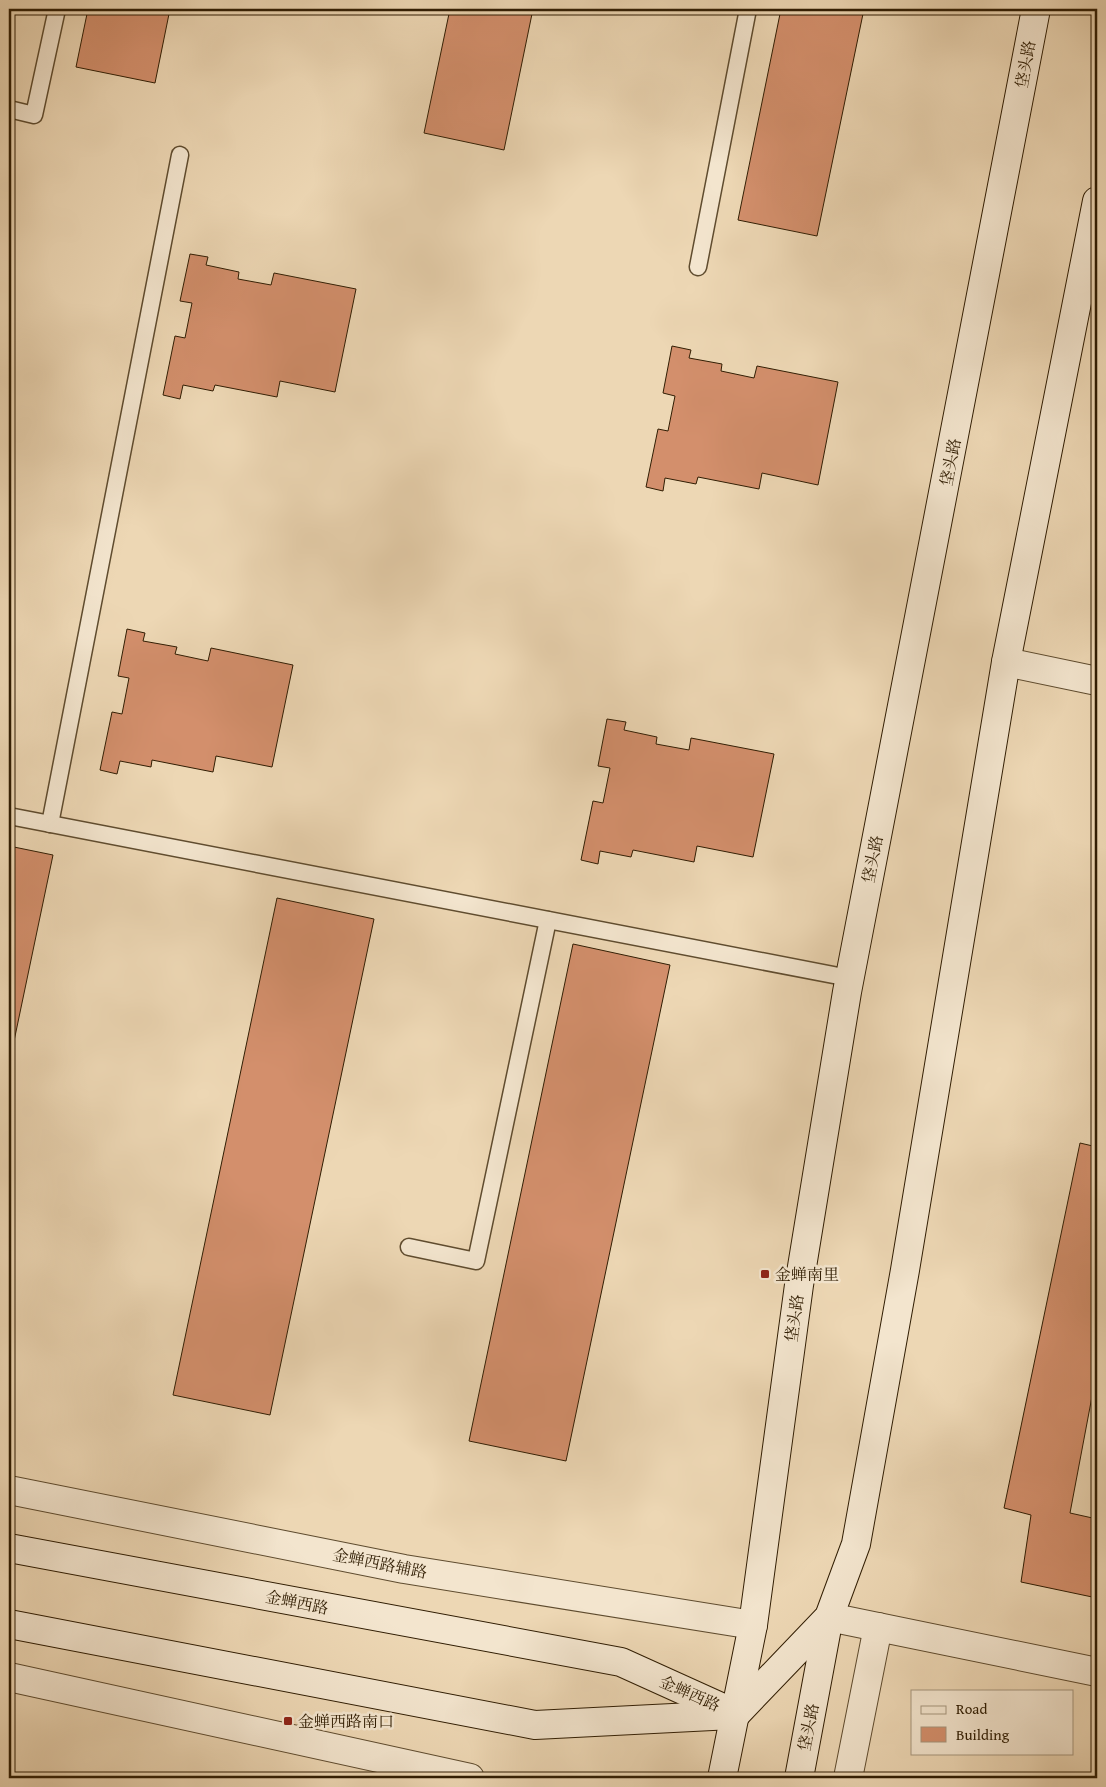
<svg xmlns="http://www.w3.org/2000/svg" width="1106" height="1787" viewBox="0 0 1106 1787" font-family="'Gentium Book Plus','Noto Serif SC',serif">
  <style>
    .building { fill: #d38f6c; stroke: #301d03 }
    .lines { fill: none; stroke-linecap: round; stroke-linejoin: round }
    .service-casing { stroke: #5f4c2f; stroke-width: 19 }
    .minor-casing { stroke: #5f4c2f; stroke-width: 30 }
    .tertiary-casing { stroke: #5f4c2f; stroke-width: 30 }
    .secondary-casing { stroke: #301d03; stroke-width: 30 }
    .service { stroke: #f3e5ce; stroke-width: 16 }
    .minor { stroke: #f3e5ce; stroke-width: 28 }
    .tertiary { stroke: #f3e5ce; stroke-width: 28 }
    .secondary { stroke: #f3e5ce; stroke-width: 28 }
    .poi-dot { fill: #8f2418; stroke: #f3e5ce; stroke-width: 2 }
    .labels { text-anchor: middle; stroke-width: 5; stroke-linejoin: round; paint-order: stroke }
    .street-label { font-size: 16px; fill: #301d03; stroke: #f3e5ce }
    .poi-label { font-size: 16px; fill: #301d03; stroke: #f3e5ce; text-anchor: start }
  </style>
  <rect width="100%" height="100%" fill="#edd7b4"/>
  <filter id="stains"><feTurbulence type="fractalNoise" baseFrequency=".004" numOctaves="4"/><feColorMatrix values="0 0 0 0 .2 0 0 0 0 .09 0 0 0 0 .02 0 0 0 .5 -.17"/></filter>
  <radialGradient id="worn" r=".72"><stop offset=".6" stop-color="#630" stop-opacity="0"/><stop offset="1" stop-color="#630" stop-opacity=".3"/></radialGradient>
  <g class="building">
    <path d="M88 9H170L155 83 76 67Z"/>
    <path d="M450 9H533L504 150 424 133Z"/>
    <path d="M781 9H864L817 236 738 220Z"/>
    <path d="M190 254 208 257 206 265 239 272 238 279 271 285 274 273 356 289 335 392 280 381 277 397 215 385 213 391 183 385 180 399 163 395 175 336 185 338 192 303 180 301Z"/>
    <path d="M672 346 691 350 689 358 722 364 721 371 754 378 757 366 838 382 818 485 762 473 759 489 698 477 696 484 665 478 663 491 646 487 658 429 668 431 675 396 663 393Z"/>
    <path d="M127 629 145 633 143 641 177 647 175 654 208 661 211 648 293 665 272 767 216 756 213 772 152 760 151 767 120 761 117 774 100 770 112 712 122 714 129 678 118 676Z"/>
    <path d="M607 719 626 722 624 730 657 737 656 744 689 750 691 738 774 754 753 857 697 846 694 862 633 850 631 857 600 851 598 864 581 860 593 801 603 803 610 768 598 766Z"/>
    <path d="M9 846 53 855 9 1065Z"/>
    <path d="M277 898 374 919 270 1415 173 1395Z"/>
    <path d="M573 944 670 965 566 1461 469 1441Z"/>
    <path d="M1080 1143 1097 1147V1370L1070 1513 1097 1519V1598L1021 1582 1031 1515 1004 1508Z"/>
  </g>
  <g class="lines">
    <defs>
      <g id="service">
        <path d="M9 109 34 115 57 9"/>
        <path d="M698 267 748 9"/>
        <path d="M9 816 849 978"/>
        <path d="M50 824 180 155"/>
        <path d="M409 1247 476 1261 548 920"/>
      </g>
      <g id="minor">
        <path d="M1006 662 1097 681"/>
        <path d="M829 1617 1097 1672"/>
        <path d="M848 1778 878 1627"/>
      </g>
      <g id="tertiary">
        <path d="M9 1490 404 1569 753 1625"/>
        <path d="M9 1677 470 1778"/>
      </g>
      <g id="secondary">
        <path d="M9 1548 621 1662 736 1714"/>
        <path d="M9 1624 535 1725 732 1715"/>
        <path d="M736 1714 829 1617 856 1544 905 1270 1006 662 1097 201"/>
        <path d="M722 1778 753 1625 799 1285 847 992 1036 9"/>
        <path d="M799 1778 829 1617"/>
      </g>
    </defs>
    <use href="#service" class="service-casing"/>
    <use href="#minor" class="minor-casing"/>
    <use href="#tertiary" class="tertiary-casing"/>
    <use href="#secondary" class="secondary-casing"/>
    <use href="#service" class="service"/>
    <use href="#minor" class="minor"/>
    <use href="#tertiary" class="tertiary"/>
    <use href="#secondary" class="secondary"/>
  </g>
  <g class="poi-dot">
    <rect x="760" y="1269" width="10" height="10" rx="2.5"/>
    <rect x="283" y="1716" width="10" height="10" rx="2.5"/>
  </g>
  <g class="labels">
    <g class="street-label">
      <text transform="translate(1025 64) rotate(-80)" y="6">垡头路</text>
      <text transform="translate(950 462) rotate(-79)" y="6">垡头路</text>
      <text transform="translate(872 859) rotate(-79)" y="6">垡头路</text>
      <text transform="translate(794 1318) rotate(-82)" y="6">垡头路</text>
      <text transform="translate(380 1563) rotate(11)" y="6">金蝉西路辅路</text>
      <text transform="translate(297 1602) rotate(11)" y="6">金蝉西路</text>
      <text transform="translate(690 1693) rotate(24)" y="6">金蝉西路</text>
      <text transform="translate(808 1727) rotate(-79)" y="6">垡头路</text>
    </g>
    <g class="poi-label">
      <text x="775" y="1280">金蝉南里</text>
      <text x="298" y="1727">金蝉西路南口</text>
    </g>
  </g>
  <rect width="1106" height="1787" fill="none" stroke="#edd7b4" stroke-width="30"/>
  <rect x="10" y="10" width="1086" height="1767" fill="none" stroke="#301d03" stroke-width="2.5"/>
  <rect x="15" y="15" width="1076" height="1757" fill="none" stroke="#301d03"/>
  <rect x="911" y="1690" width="162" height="65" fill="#f3e5ce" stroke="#a5957d"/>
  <rect x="921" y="1706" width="25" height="8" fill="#f3e5ce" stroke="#a5957d"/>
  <text x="956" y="1714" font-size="15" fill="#301d03">Road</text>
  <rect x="921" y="1727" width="25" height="15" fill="#d38f6c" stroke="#a5957d"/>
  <text x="956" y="1740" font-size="15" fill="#301d03">Building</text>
  <rect width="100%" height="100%" filter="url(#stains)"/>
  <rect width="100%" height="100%" fill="url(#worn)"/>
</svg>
